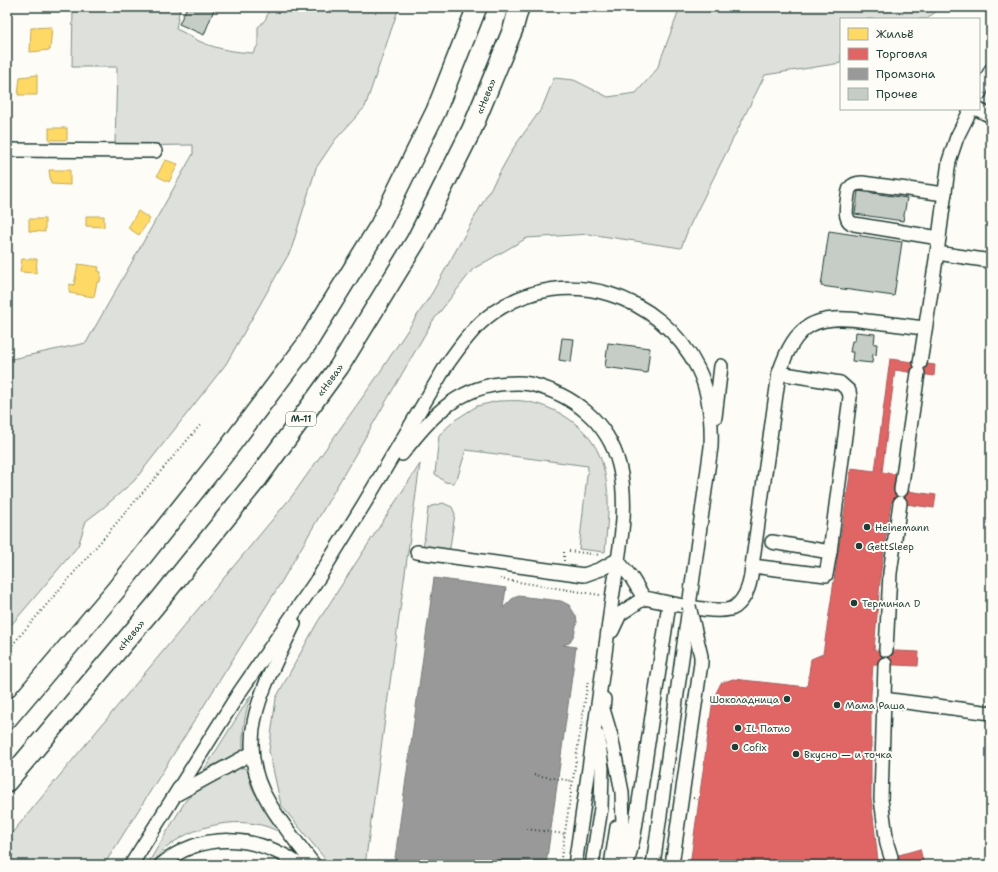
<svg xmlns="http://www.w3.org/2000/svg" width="998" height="872" viewBox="0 0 998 872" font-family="'Shantell Sans',sans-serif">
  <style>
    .green { fill: #dde0db; stroke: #7e8e88 }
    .homes { fill: #ffd966; stroke: #bcaa57 }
    .shops { fill: #e06666; stroke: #a65a57 }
    .industry { fill: #999; stroke: #747d7b }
    .building { fill: #c6cdc7; stroke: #1f3d34 }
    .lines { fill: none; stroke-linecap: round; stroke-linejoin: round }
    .minor-casing { stroke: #1f3d34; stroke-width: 16 }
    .highway-casing { stroke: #1f3d34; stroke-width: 22 }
    .path { stroke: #1f3d34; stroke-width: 2; stroke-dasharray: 1 3; stroke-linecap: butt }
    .minor { stroke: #fdfcf7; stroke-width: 13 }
    .highway { stroke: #fdfcf7; stroke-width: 19 }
    .minor-bridge-casing { stroke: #1f3d34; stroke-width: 16; stroke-linecap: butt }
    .minor-bridge { stroke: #fdfcf7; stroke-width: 13 }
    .poi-dot { fill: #1f3d34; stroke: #fdfcf7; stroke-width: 1.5 }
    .labels { text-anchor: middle; stroke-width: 4; stroke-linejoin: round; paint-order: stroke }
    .shield { fill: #fdfcf7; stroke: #62766e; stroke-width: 1 }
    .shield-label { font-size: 9px; font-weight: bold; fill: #1f3d34 }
    .street-label { font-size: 10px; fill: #1f3d34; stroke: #fdfcf7 }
    .poi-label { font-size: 10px; fill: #1f3d34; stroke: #fdfcf7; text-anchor: start }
  </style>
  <rect width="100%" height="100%" fill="#fdfcf7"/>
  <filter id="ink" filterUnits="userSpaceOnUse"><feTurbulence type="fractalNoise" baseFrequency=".025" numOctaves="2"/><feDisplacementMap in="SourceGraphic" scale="8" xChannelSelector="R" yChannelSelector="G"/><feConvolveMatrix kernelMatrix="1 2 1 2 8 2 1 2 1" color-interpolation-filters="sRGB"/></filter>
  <g filter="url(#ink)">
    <g class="green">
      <path d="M73 7H180L176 29C184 32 192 38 201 42 217 49 235 52 253 53L258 45V27C265 21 269 16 268 7H399L365 107 335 140 316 168 291 250 226 364 134 481 103 508 86 521 78 546 7 630V360L86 343 193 154V145L115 146 117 67H72Z"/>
      <path d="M678 7H941L927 19H841V63L765 75 690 225 681 248 589 234 527 238 473 269 432 322 282 581 104 865H7V839L292 496 374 381 432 293 514 147 542 108 554 78 574 80 608 97 636 93 657 69 677 16Z"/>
      <path d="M498 401C506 401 515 400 523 401 553 405 585 424 598 452 604 464 607 483 608 497 609 515 606 534 605 552L579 549 588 466 466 450 458 476 453 483 445 482 435 474 439 435 455 420 477 406Z"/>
      <path d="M420 464 365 865H330L281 805 269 751 276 698 317 623Z"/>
      <path d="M443 503 452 507 455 514 449 554 423 550 428 509 432 506Z"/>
      <path d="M251 695C245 713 242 731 243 750L204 770Z"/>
      <path d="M240 767 247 769 252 788 266 811 285 834C279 832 274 829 268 827 235 816 191 826 165 849 160 853 156 860 151 865H147L186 800 194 793Z"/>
    </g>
    <g class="homes">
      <path d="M52 27 50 50 30 52 31 28Z"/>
      <path d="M37 75V95H18L20 77Z"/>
      <rect x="49" y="128" width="18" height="12"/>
      <path d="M165 160 178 164 169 182 157 176Z"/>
      <path d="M49 170H70V185L51 184Z"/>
      <path d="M138 211 150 219 139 235 128 228Z"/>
      <path d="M86 216H104V227L86 226Z"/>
      <path d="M29 219H45V232L29 231Z"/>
      <path d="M22 259H37L36 273 20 272Z"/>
      <path d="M78 264 99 267 98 271 101 272 100 282H97L94 297 69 293 70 284 74 285Z"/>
    </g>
    <path class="shops" d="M890 359 935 365 934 376 895 370 882 472 896 474 893 489 936 495 934 508 891 502 881 570 874 650 919 652 918 666 873 664 871 695V798L878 861 920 849 923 861 912 865H690L713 699 721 683 733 679 807 687 811 659 823 654 851 468 875 471Z"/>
    <path class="industry" d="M434 578 506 588 503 608 512 599 518 596 561 601 569 605 576 616 577 622 574 635 569 643 563 645 576 647 546 865H394Z"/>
    <g class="building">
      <path d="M187 7H215L204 35 179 24Z"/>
      <path d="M858 191 907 198 903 221 855 214Z"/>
      <path d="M829 231 902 242 894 296 821 286Z"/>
      <path d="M856 332 875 334 874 344H877L876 355 873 354 872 363 852 361 853 352H850L852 341H855Z"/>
      <path d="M562 338 574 339 571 362 559 360Z"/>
      <path d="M608 343 650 348 647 373 605 367Z"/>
    </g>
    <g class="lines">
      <defs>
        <g id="minor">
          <path d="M979 94 991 70"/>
          <path d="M977 109 991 116"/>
          <path d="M7 150 155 151"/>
          <path d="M939 238 854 224C850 223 848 221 847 217 845 213 848 191 850 188 853 184 858 183 862 183L945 194"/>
          <path d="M937 253 991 261"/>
          <path d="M920 363 937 253 949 161 957 137 971 109"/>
          <path d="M779 373C796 322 816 314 867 321 887 323 906 326 925 328"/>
          <path d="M715 417 721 366"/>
          <path d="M402 454C428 420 454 390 499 384 509 383 520 382 530 384 572 394 608 421 619 465 630 509 618 555 612 599 601 688 588 776 575 865"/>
          <path d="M901 490 918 373"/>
          <path d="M417 552 584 575 601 569 617 560 631 577 644 598 620 614 612 631"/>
          <path d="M752 566 779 373 840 383 849 391 850 397 830 552"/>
          <path d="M644 598C662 601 721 617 735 607 748 597 751 581 752 566L826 575 830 552 772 542"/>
          <path d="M294 624C266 683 230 739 269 803 282 825 299 845 314 865"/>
          <path d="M886 650 890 573 900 503"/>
          <path d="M885 664 881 799 887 844 891 857"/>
          <path d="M604 699 603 709 611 736 622 792 624 857"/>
          <path d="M883 699 991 713"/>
          <path d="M177 794 252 753"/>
          <path d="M131 865 239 693 319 577 364 504 446 366C460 346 474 326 494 312 566 263 661 294 698 369 710 393 712 421 711 447L689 606"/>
          <path d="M161 865C203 830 257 835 300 865"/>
          <path d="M592 865 601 808 602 768 598 736"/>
          <path d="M611 865 617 827"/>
          <path d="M627 865 634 835 669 604"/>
        </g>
        <g id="highway">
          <path d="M7 719 115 591 224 454 306 345 380 225 436 111 477 7"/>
          <path id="s1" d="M7 782 154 607 258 478 339 367 416 241 472 129 513 29 519 7"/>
        </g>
      </defs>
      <use href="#minor" class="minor-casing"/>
      <use href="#highway" class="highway-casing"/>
      <g class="path">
        <path d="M569 551 600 555"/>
        <path d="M564 561V550"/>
        <path d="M500 579 600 595"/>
        <path d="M7 651 202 423"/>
        <path d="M534 775 573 781"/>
        <path d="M693 798 699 799"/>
        <path d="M527 829 565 834"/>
        <path d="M560 865 588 680"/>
      </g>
      <use href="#minor" class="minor"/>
      <use href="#highway" class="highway"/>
      <defs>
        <g id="minor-bridge">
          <path d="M653 865 688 615"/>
          <path d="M672 865 701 663V656L689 606"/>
        </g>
      </defs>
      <use href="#minor-bridge" class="minor-bridge-casing"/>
      <use href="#minor-bridge" class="minor-bridge"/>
    </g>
  </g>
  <g class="poi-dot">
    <circle cx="867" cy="527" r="4"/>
    <circle cx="859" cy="546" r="4"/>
    <circle cx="854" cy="603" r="4"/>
    <circle cx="787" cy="699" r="4"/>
    <circle cx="837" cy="705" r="4"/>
    <circle cx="738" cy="728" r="4"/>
    <circle cx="735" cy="747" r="4"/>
    <circle cx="796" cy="754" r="4"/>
  </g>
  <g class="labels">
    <rect class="shield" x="286" y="412" width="30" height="14" rx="3"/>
    <g class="shield-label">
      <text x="301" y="422">М-11</text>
    </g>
    <g class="street-label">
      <text dy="4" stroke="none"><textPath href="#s1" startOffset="840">«Нева»</textPath></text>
      <text dy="4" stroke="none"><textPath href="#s1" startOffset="516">«Нева»</textPath></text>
      <text dy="4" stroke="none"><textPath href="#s1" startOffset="192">«Нева»</textPath></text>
    </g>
    <g class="poi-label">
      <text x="875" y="531">Heinemann</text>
      <text x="867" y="550">GettSleep</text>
      <text x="862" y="607">Терминал D</text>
      <text x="779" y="703" text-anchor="end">Шоколадница</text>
      <text x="845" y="709">Мама Раша</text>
      <text x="746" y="732">IL Патио</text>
      <text x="743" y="751">Cofix</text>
      <text x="804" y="758">Вкусно — и точка</text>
    </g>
  </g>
  <rect width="998" height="872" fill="none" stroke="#fdfcf7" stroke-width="24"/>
  <rect x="12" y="12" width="974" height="848" fill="none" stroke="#1f3d34" stroke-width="1.5" filter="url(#ink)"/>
  <rect x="840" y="18" width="140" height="92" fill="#fdfcf7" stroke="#a4b0a9"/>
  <rect x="848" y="28" width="20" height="12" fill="#ffd966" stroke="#a4b0a9"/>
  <text x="876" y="38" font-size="12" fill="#1f3d34">Жильё</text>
  <rect x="848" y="48" width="20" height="12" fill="#e06666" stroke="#a4b0a9"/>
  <text x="876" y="58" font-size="12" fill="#1f3d34">Торговля</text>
  <rect x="848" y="68" width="20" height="12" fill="#999999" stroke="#a4b0a9"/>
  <text x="876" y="78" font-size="12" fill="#1f3d34">Промзона</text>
  <rect x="848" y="88" width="20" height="12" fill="#c6cdc7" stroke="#a4b0a9"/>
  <text x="876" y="98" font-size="12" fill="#1f3d34">Прочее</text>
</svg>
